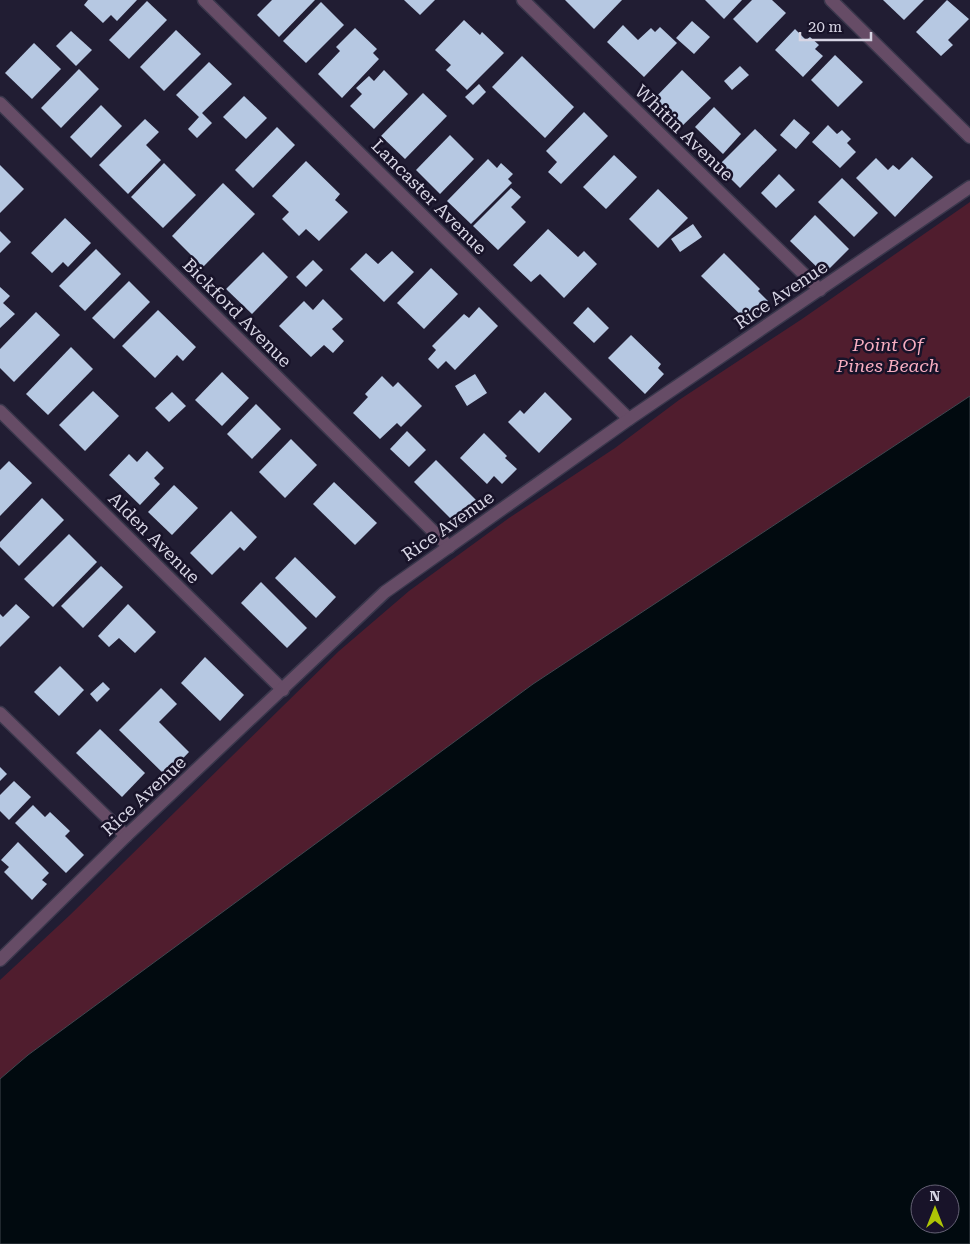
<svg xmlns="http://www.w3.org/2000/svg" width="970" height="1244" viewBox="0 0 970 1244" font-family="'Roboto Serif',serif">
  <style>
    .green { fill: #501d2e }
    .water { fill: #010a0f; stroke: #41474f; fill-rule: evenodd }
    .building { fill: #b6c8e2 }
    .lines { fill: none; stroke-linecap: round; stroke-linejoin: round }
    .minor-casing { stroke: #3a374c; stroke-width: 15 }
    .minor { stroke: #664c66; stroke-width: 12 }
    .labels { text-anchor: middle; stroke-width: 5; stroke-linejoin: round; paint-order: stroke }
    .street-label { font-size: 18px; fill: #d7d5e4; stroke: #181329 }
    .park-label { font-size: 18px; font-style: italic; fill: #f6adc0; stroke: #181329 }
  </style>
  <rect width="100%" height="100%" fill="#211d33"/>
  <path class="green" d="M970 202V396L533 684 28 1055 0 1079V980L70 915 339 651 409 591 509 518 615 448 679 400 802 319Z"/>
  <path class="water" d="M970 396V1244H0V1079L28 1055 533 684ZM920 1194H950V1224H920Z"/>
  <g class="building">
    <path d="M88 0H137L117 21 111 15 103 23 84 5Z"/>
    <path d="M272 0H315L279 37 257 15Z"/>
    <path d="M404 0H435L420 15Z"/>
    <path d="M565 0H622L594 29Z"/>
    <path d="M705 0H742L724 19Z"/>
    <path d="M752 0H772L786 13 757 43 733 19Z"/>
    <path d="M883 0H924L904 20Z"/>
    <path d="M947 0 969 19 948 40 953 45 941 56 916 32Z"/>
    <path d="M147 1 167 20 129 59 109 40Z"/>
    <path d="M321 2 344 25 306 63 283 41Z"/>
    <path d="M464 20 480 35 482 32 504 53 467 90 446 70 451 65 435 50Z"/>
    <path d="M692 21 710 37 694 54 676 38Z"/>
    <path d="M623 25 638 40 651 28 655 32 660 27 677 43 644 77 607 42Z"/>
    <path d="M355 28 377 49 373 53 379 59 342 98 318 74 340 51 336 47Z"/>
    <path d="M795 29 806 40 810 37 819 45 815 49 823 56 803 77 775 50Z"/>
    <path d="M176 30 201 54 164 91 140 67Z"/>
    <path d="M71 31 92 50 76 66 56 46Z"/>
    <path d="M34 43 61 69 32 99 5 73Z"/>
    <path d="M835 55 863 82 838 107 811 80Z"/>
    <path d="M522 56 574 107 545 138 492 87Z"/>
    <path d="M209 62 232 84 202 113 212 123 197 138 188 129 199 117 176 95Z"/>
    <path d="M740 66 749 75 732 90 724 81Z"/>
    <path d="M79 69 99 89 61 128 41 108Z"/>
    <path d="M384 70 408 94 374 129 350 106 362 94 356 88 369 76 374 81Z"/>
    <path d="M682 70 711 98 679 129 651 102Z"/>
    <path d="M479 84 486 92 473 105 465 97Z"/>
    <path d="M423 93 447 116 405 159 381 136Z"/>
    <path d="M244 96 267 118 246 139 223 117Z"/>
    <path d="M101 105 122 126 91 158 70 137Z"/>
    <path d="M714 107 741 134 723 154 695 127Z"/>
    <path d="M584 112 608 136 561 184 548 172 557 162 546 151Z"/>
    <path d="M145 119 159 132 146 145 161 160 128 194 99 165Z"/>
    <path d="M794 119 810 133 796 149 780 135Z"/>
    <path d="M828 125 837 134 842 130 851 139 847 143 856 152 840 168 812 142Z"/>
    <path d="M277 127 295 145 253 188 235 170Z"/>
    <path d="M755 129 777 150 740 188 718 166Z"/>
    <path d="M450 135 474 159 440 194 416 170Z"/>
    <path d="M614 155 637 177 606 209 583 187Z"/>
    <path d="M912 157 933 177 895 217 856 178 876 158 888 170 893 165 899 170Z"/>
    <path d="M488 159 497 168 501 163 513 174 508 179 512 183 471 224 447 201Z"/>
    <path d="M306 161 340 194 335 200 348 212 319 241 306 229 299 236 282 219 289 212 272 196Z"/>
    <path d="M164 163 196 195 163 228 131 197Z"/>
    <path d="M0 165 24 189 0 213Z"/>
    <path d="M779 174 795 190 776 208 761 193Z"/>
    <path d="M842 178 878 213 854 237 818 202Z"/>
    <path d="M223 183 255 214 203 267 172 236Z"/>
    <path d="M511 188 521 197 511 207 526 222 498 250 473 226Z"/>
    <path d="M658 189 688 218 658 248 629 219Z"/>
    <path d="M815 215 849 249 824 274 790 241Z"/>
    <path d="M65 218 91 243 68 267 63 262 52 273 31 253Z"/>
    <path d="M693 224 702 237 680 252 671 239Z"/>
    <path d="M548 229 578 257 584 251 597 264 564 298 540 274 531 282 513 265Z"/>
    <path d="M0 231 11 242 0 253Z"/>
    <path d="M96 249 121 274 85 311 59 286Z"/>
    <path d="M392 251 414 272 384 302 350 269 366 253 378 264Z"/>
    <path d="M263 252 288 277 252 314 226 289Z"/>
    <path d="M724 253 760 289 758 291 768 301 748 322 701 276Z"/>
    <path d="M313 260 323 270 306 287 296 277Z"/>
    <path d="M431 268 458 294 424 329 397 303Z"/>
    <path d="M129 281 150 302 114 339 92 318Z"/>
    <path d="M0 287 10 296 3 303 15 314 0 328Z"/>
    <path d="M323 299 343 319 332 329 344 341 333 353 324 345 311 357 279 326 304 301 313 310Z"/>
    <path d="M479 307 498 326 455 370 446 361 438 369 428 359 436 350 432 346 464 314 469 318Z"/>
    <path d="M588 307 609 328 594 343 573 323Z"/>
    <path d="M158 310 196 347 183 361 177 355 155 378 122 346Z"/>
    <path d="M36 312 60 335 14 382 0 368V349Z"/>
    <path d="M631 335 661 364 658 368 664 374 645 394 608 358Z"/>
    <path d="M71 347 93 369 48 415 26 394Z"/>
    <path d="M222 372 249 398 222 426 195 400Z"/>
    <path d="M475 374 487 393 467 406 455 386Z"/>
    <path d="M382 376 393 387 398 382 422 406 401 427 397 423 380 439 353 413 368 397 365 394Z"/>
    <path d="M93 391 119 416 85 451 59 425Z"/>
    <path d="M172 392 186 406 169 422 155 408Z"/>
    <path d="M545 392 572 419 539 453 508 422 520 410 524 414Z"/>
    <path d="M256 404 281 429 252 459 227 434Z"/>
    <path d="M407 431 426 450 409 467 390 449Z"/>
    <path d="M484 433 507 456 505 458 517 469 502 484 494 476 487 484 460 458Z"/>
    <path d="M291 439 317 465 285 498 259 472Z"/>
    <path d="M147 451 164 468 154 478 160 484 140 505 109 475 129 454 137 462Z"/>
    <path d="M436 460 480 504 458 526 414 482Z"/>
    <path d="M9 461 32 483 0 516V470Z"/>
    <path d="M334 482 377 523 355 545 313 504Z"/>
    <path d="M174 485 198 508 172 535 148 512Z"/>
    <path d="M42 498 64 520 19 566 0 547V542Z"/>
    <path d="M231 511 257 537 244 551 240 547 212 575 190 553Z"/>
    <path d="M69 534 97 562 53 607 24 579Z"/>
    <path d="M295 557 336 597 316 618 275 578Z"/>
    <path d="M101 566 123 587 83 628 61 606Z"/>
    <path d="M261 582 307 628 287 648 241 603Z"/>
    <path d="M16 604 30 617 0 647V614L3 617Z"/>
    <path d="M128 604 156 632 135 653 119 638 109 647 98 636Z"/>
    <path d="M205 657 244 695 220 721 181 683Z"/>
    <path d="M60 666 84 690 59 716 34 692Z"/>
    <path d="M103 682 110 689 97 702 90 694Z"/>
    <path d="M161 688 177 704 159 722 189 752 166 776 119 730Z"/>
    <path d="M100 729 145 773 122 797 76 753Z"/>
    <path d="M0 767 7 774 0 781Z"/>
    <path d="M14 781 31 797 9 820 0 811V795Z"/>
    <path d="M33 805 45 817 50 812 70 831 65 836 84 855 66 873 15 823Z"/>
    <path d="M18 842 49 873 42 880 47 884 32 900 4 872 9 867 1 860Z"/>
  </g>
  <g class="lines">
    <defs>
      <g id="minor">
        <path d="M204 0 629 419"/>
        <path d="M523 0 820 290"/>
        <path d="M831 0 970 137"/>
        <path d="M0 103 449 547"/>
        <path d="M0 411 283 690"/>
        <path d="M0 713 126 836"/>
        <path d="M0 960 126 836 385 592 629 419 970 187"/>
      </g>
    </defs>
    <use href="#minor" class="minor-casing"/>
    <use href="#minor" class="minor"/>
  </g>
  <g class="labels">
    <g class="street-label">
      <text transform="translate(684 133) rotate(44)" y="6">Whitin Avenue</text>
      <text transform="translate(429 197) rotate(45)" y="6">Lancaster Avenue</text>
      <text transform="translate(781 295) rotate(-34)" y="6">Rice Avenue</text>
      <text transform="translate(237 313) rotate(45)" y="6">Bickford Avenue</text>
      <text transform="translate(448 526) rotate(-35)" y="6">Rice Avenue</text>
      <text transform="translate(154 538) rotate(45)" y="6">Alden Avenue</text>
      <text transform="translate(144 796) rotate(-43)" y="6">Rice Avenue</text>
    </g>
    <g class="park-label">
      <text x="888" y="351">Point Of<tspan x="888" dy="21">Pines Beach</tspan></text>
    </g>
  </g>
  <g transform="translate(935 1209)"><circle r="24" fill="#181329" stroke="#646174"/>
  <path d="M0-4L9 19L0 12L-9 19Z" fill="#afc505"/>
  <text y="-8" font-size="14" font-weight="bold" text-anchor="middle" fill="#d7d5e4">N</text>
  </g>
  <path d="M800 32v8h71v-8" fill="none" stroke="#d7d5e4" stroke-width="2.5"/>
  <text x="808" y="32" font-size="15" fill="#d7d5e4" stroke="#181329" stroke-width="4" paint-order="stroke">20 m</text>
</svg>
